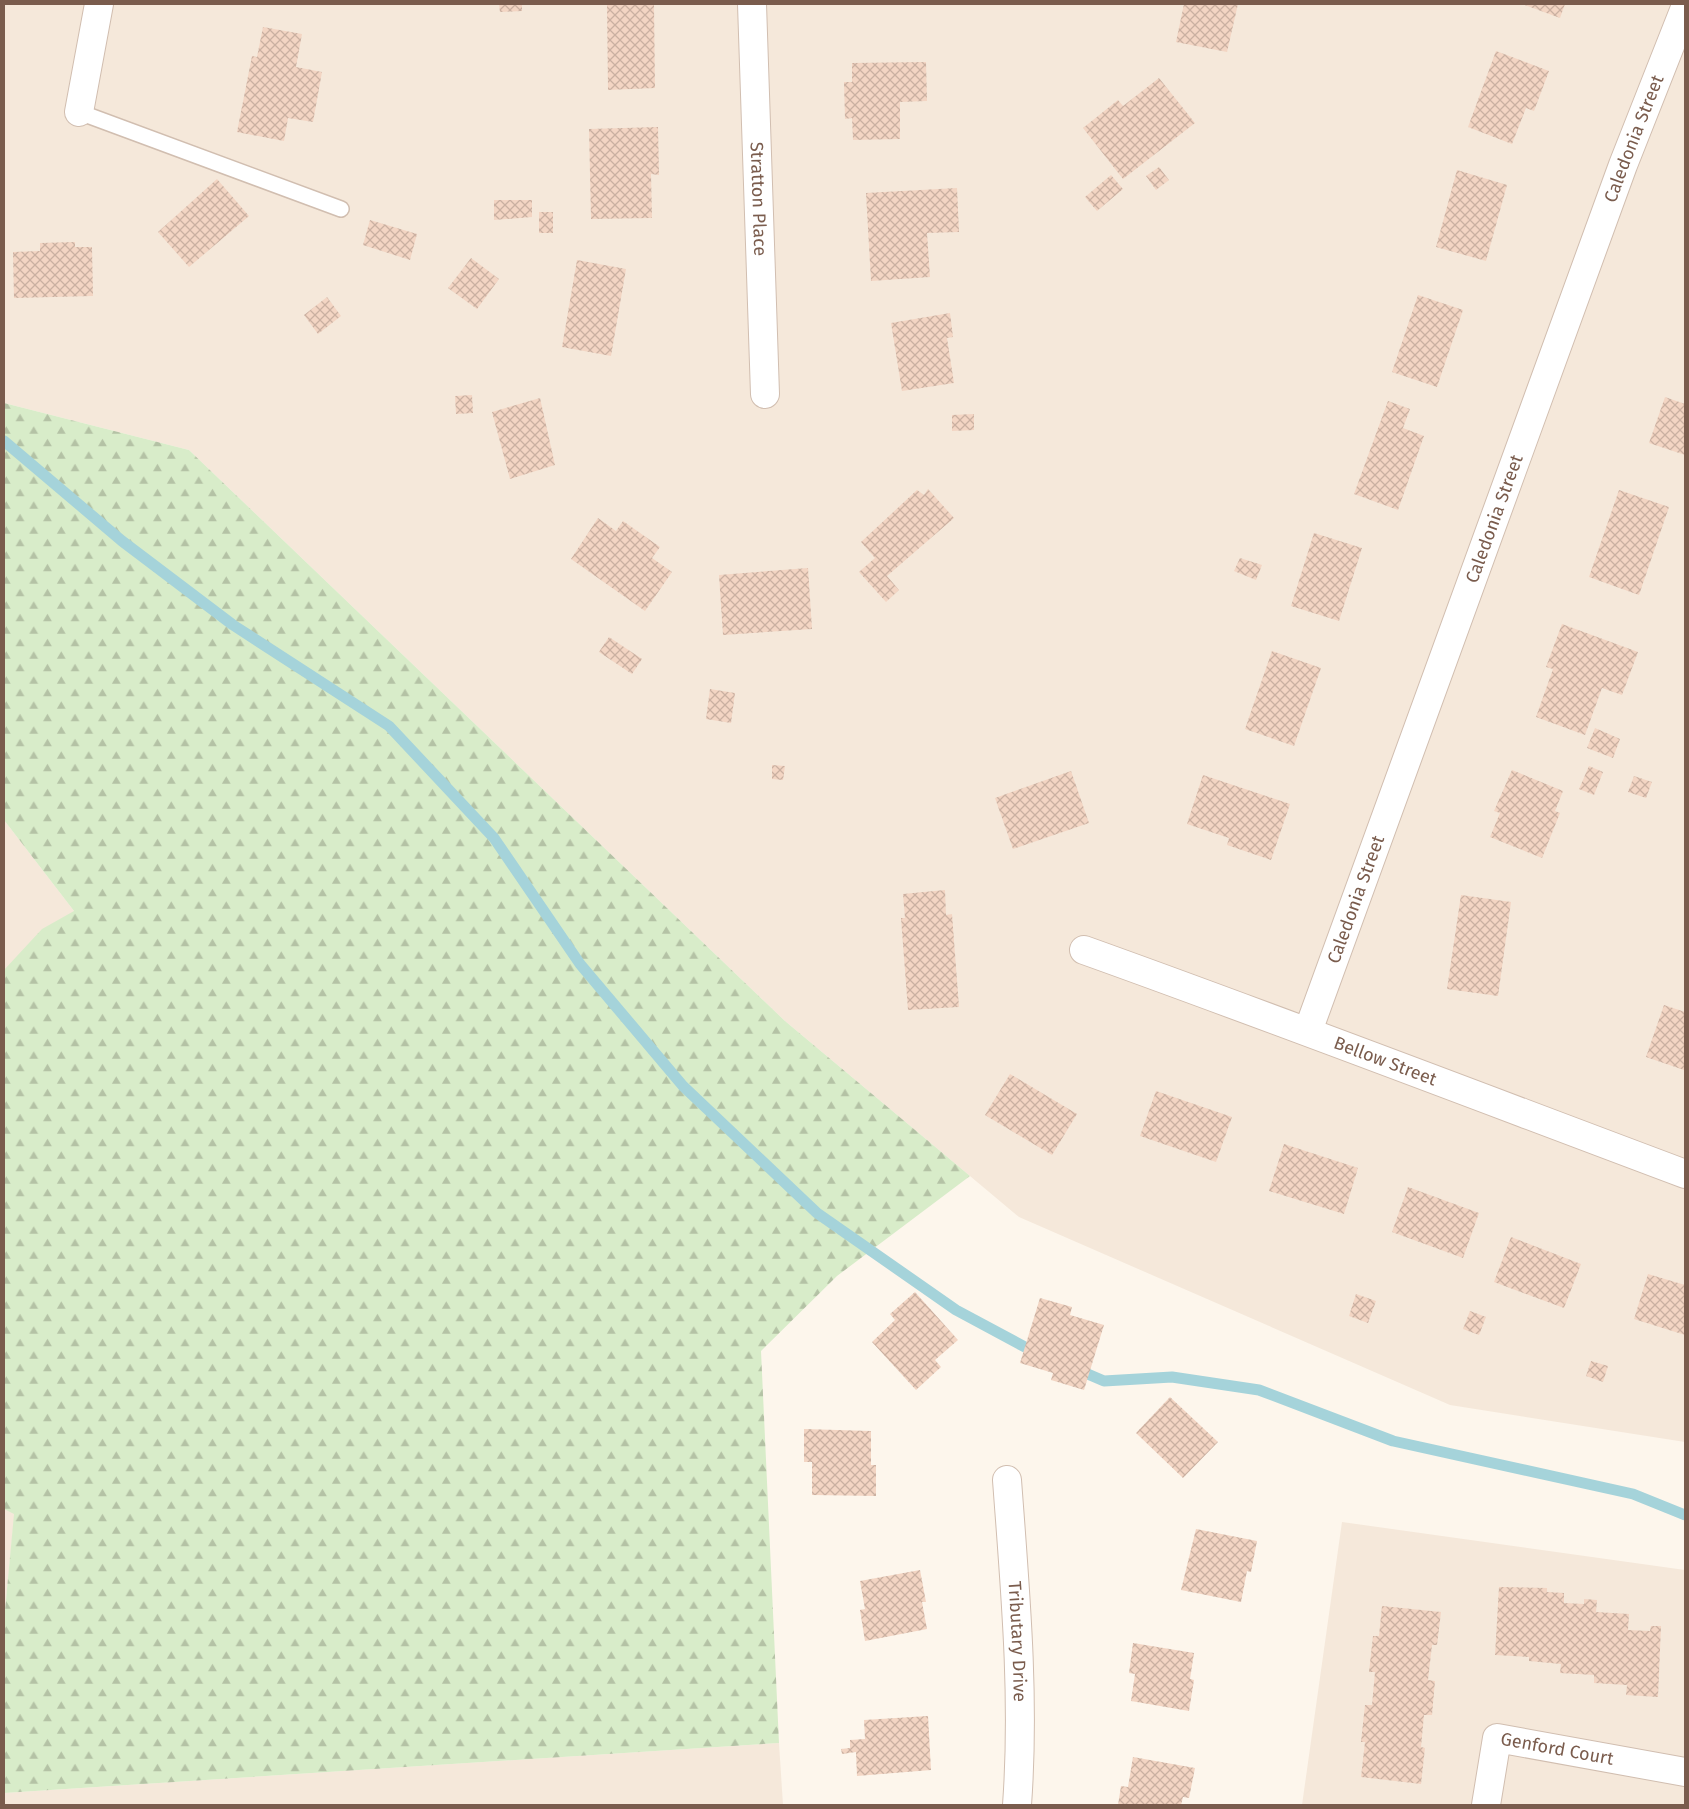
<svg xmlns="http://www.w3.org/2000/svg" width="1689" height="1809" viewBox="0 0 1689 1809" font-family="'Fira Sans',sans-serif">
  <style>
    .residential { fill: #f5e8da }
    .forest { fill: url(#forest-firs) }
    .lines { fill: none; stroke-linecap: round; stroke-linejoin: round }
    .stream { stroke: #a5d3da; stroke-width: 11 }
    .building { fill: url(#building-cross-hatch) }
    .service-casing { stroke: #d1beb0; stroke-width: 18 }
    .minor-casing { stroke: #d1beb0; stroke-width: 30 }
    .service { stroke: #fff; stroke-width: 15 }
    .minor { stroke: #fff; stroke-width: 28 }
    .labels { text-anchor: middle; stroke-width: 5; stroke-linejoin: round; paint-order: stroke }
    .street-label { font-size: 18px; fill: #7a5c4d; stroke: #fffaf3 }
  </style>
  <defs>
    <pattern id="forest-firs" width="22" height="20" patternUnits="userSpaceOnUse" patternTransform="scale(1.25)"><rect width="22" height="20" fill="#d8ecc9"/><path d="M5 1l3.5 6h-7zM16 11l3.5 6h-7z" fill="#b4c2a5"/></pattern>
    <pattern id="building-cross-hatch" width="8" height="8" patternUnits="userSpaceOnUse" patternTransform="scale(1.25)"><rect width="8" height="8" fill="#f3d5c3"/><path d="M0 0l8 8M0 8l8-8" fill="none" stroke="#cab0a1"/></pattern>
  </defs>
  <rect width="100%" height="100%" fill="#fdf6ec"/>
  <g class="residential">
    <path d="M4 4H1685V1442L1450 1405 1019 1217 785 1021 189 450 4 403Z"/>
    <path d="M4 820 74 911 4 1621Z"/>
    <path d="M1342 1522 1685 1570V1805H1302Z"/>
    <path d="M779 1743 783 1805H4V1793Z"/>
  </g>
  <path class="forest" d="M4 403 189 450 785 1021 970 1176 837 1276 761 1351 779 1743 4 1793V1621L14 1514 4 1509V970L42 929 74 911 4 820Z"/>
  <g class="lines">
    <g class="stream">
      <path d="M4 441 122 541 233 625 389 726 494 838 580 964 683 1086 817 1213 956 1310 1038 1354"/>
      <path d="M1076 1369 1104 1381 1172 1377 1259 1390 1393 1441 1633 1494 1685 1515"/>
    </g>
  </g>
  <g class="building">
    <path d="M499 4H522V11L500 12Z"/>
    <path d="M607 4H654L655 88 608 90Z"/>
    <path d="M1184 4H1238L1227 52 1176 42Z"/>
    <path d="M1522 4H1565L1560 18Z"/>
    <path d="M263 27 302 34 296 67 322 72 313 122 288 118 284 141 237 132 252 56 257 57Z"/>
    <path d="M1496 51 1549 71 1534 111 1526 108 1512 144 1468 127Z"/>
    <path d="M926 62 927 101 900 102V139L853 140 852 118 845 119 844 82H852V63Z"/>
    <path d="M1159 78 1195 123 1123 179 1083 128 1118 100 1123 106Z"/>
    <path d="M658 127 659 175 651 174 652 218 591 219 589 129Z"/>
    <path d="M1159 167 1169 180 1156 190 1146 176Z"/>
    <path d="M1457 170 1507 185 1486 261 1436 247Z"/>
    <path d="M1111 175 1123 189 1097 211 1085 197Z"/>
    <path d="M217 179 249 216 189 267 158 232Z"/>
    <path d="M957 188 959 232 927 233 930 277 871 281 866 193Z"/>
    <path d="M494 200H532V217L494 220Z"/>
    <rect x="539" y="212" width="14" height="21"/>
    <path d="M370 220 417 234 410 260 363 245Z"/>
    <path d="M75 242V247H92L93 296 14 298 13 252 40 251V243Z"/>
    <path d="M471 258 499 279 477 309 448 288Z"/>
    <path d="M577 260 626 269 611 356 562 347Z"/>
    <path d="M1418 295 1463 310 1437 387 1392 372Z"/>
    <path d="M327 297 341 316 318 334 304 315Z"/>
    <path d="M950 313 953 337 947 338 954 383 902 391 891 323Z"/>
    <path d="M472 395 473 413 456 414 455 396Z"/>
    <path d="M1665 397 1685 404V455L1649 443Z"/>
    <path d="M540 398 555 465 510 479 492 412Z"/>
    <path d="M1388 401 1410 409 1403 428 1424 436 1398 510 1354 494Z"/>
    <path d="M974 414V430L952 431V415Z"/>
    <path d="M928 489 954 518 887 576 899 590 886 602 859 572 875 558 861 542 917 490 924 495Z"/>
    <path d="M1619 490 1669 507 1639 595 1589 577Z"/>
    <path d="M598 518 616 531 623 521 660 547 652 558 672 572 645 611 571 559Z"/>
    <path d="M1314 533 1362 548 1339 621 1291 606Z"/>
    <path d="M1240 558 1262 565 1256 580 1234 571Z"/>
    <path d="M808 568 812 629 723 635 719 575Z"/>
    <path d="M1562 624 1638 652 1622 695 1602 688 1585 735 1536 717 1553 669 1546 667Z"/>
    <path d="M609 637 642 659 632 674 599 652Z"/>
    <path d="M1272 651 1321 668 1294 746 1245 729Z"/>
    <path d="M710 689 735 693 731 723 706 719Z"/>
    <path d="M1595 728 1620 739 1613 758 1587 748Z"/>
    <path d="M772 765 785 766 783 780 772 779Z"/>
    <path d="M1589 766 1603 772 1594 795 1579 789Z"/>
    <path d="M1512 770 1563 791 1555 811 1560 813 1542 858 1490 837 1500 813 1494 811Z"/>
    <path d="M1071 771 1089 823 1013 849 995 798Z"/>
    <path d="M1203 775 1290 804 1271 860 1227 845 1229 838 1187 824Z"/>
    <path d="M1634 776 1652 782 1646 798 1628 792Z"/>
    <path d="M945 890 946 915 952 914 959 1007 908 1010 901 918H905L903 894Z"/>
    <path d="M1461 895 1511 902 1498 996 1447 989Z"/>
    <path d="M1664 1005 1685 1012 1684 1070 1646 1057Z"/>
    <path d="M1010 1074 1077 1114 1052 1155 985 1115Z"/>
    <path d="M1156 1091 1232 1117 1216 1162 1140 1136Z"/>
    <path d="M1284 1144 1358 1168 1344 1214 1269 1191Z"/>
    <path d="M1408 1187 1479 1213 1463 1258 1392 1232Z"/>
    <path d="M1511 1237 1581 1264 1564 1308 1494 1282Z"/>
    <path d="M1648 1274 1685 1285V1335L1634 1319Z"/>
    <path d="M915 1292 958 1340 935 1360 941 1367 916 1390 872 1342 895 1320 890 1314Z"/>
    <path d="M1356 1294 1376 1301 1368 1323 1349 1316Z"/>
    <path d="M1040 1298 1072 1307 1070 1315 1104 1325 1084 1390 1051 1380 1053 1373 1020 1363Z"/>
    <path d="M1470 1311 1486 1317 1479 1335 1463 1329Z"/>
    <path d="M1591 1361 1608 1366 1603 1382 1586 1376Z"/>
    <path d="M1170 1397 1218 1442 1183 1478 1136 1433Z"/>
    <path d="M804 1429 871 1431V1465H876V1496L812 1495V1462H804Z"/>
    <path d="M1196 1529 1257 1541 1251 1572 1247 1571 1241 1602 1181 1590Z"/>
    <path d="M920 1570 926 1602H922L927 1629 865 1641 860 1610 865 1609 860 1581Z"/>
    <path d="M1499 1587 1547 1588V1592L1564 1593V1603L1584 1604V1599L1597 1600 1596 1612 1629 1614 1628 1630 1650 1631 1651 1626H1661L1658 1697 1626 1695 1627 1685 1594 1683V1675L1560 1673 1561 1664 1529 1661V1657L1495 1655Z"/>
    <path d="M1382 1606 1441 1612 1437 1645H1432L1428 1680 1435 1681 1432 1715H1424L1421 1747 1425 1748 1421 1784 1361 1777 1365 1742H1361L1365 1705H1372L1375 1672H1369L1373 1636H1379Z"/>
    <path d="M1133 1643 1194 1653 1190 1679 1194 1680 1189 1711 1131 1701 1135 1674 1129 1673Z"/>
    <path d="M928 1716 931 1770 857 1776 856 1752 842 1754 841 1749 850 1748V1740L865 1739 864 1720Z"/>
    <path d="M1133 1757 1195 1768 1189 1798 1183 1797 1181 1805H1118L1121 1786 1128 1787Z"/>
  </g>
  <g class="lines">
    <defs>
      <path id="service" d="M79 112 341 209"/>
      <g id="minor">
        <path id="s1" d="M752 4 765 394"/>
        <path d="M79 112 99 4"/>
        <path id="s2" d="M1084 950C1285 1022 1485 1099 1685 1174"/>
        <path id="s3" d="M1308 1031 1623 165 1685 8"/>
        <path id="s4" d="M1007 1480C1015 1588 1025 1697 1017 1805"/>
        <path id="s5" d="M1486 1805 1497 1738 1685 1772"/>
      </g>
    </defs>
    <use href="#service" class="service-casing"/>
    <use href="#minor" class="minor-casing"/>
    <use href="#service" class="service"/>
    <use href="#minor" class="minor"/>
  </g>
  <g class="labels">
    <g class="street-label">
      <text dy="6" stroke="none"><textPath href="#s3" startOffset="950">Caledonia Street</textPath></text>
      <text dy="6" stroke="none"><textPath href="#s1" startOffset="195">Stratton Place</textPath></text>
      <text dy="6" stroke="none"><textPath href="#s3" startOffset="545">Caledonia Street</textPath></text>
      <text dy="6" stroke="none"><textPath href="#s3" startOffset="140">Caledonia Street</textPath></text>
      <text dy="6" stroke="none"><textPath href="#s2" startOffset="321">Bellow Street</textPath></text>
      <text dy="6" stroke="none"><textPath href="#s4" startOffset="162">Tributary Drive</textPath></text>
      <text dy="6" stroke="none"><textPath href="#s5" startOffset="129">Genford Court</textPath></text>
    </g>
  </g>
  <rect width="1689" height="1809" fill="none" stroke="#7a5c4d" stroke-width="10"/>
</svg>
